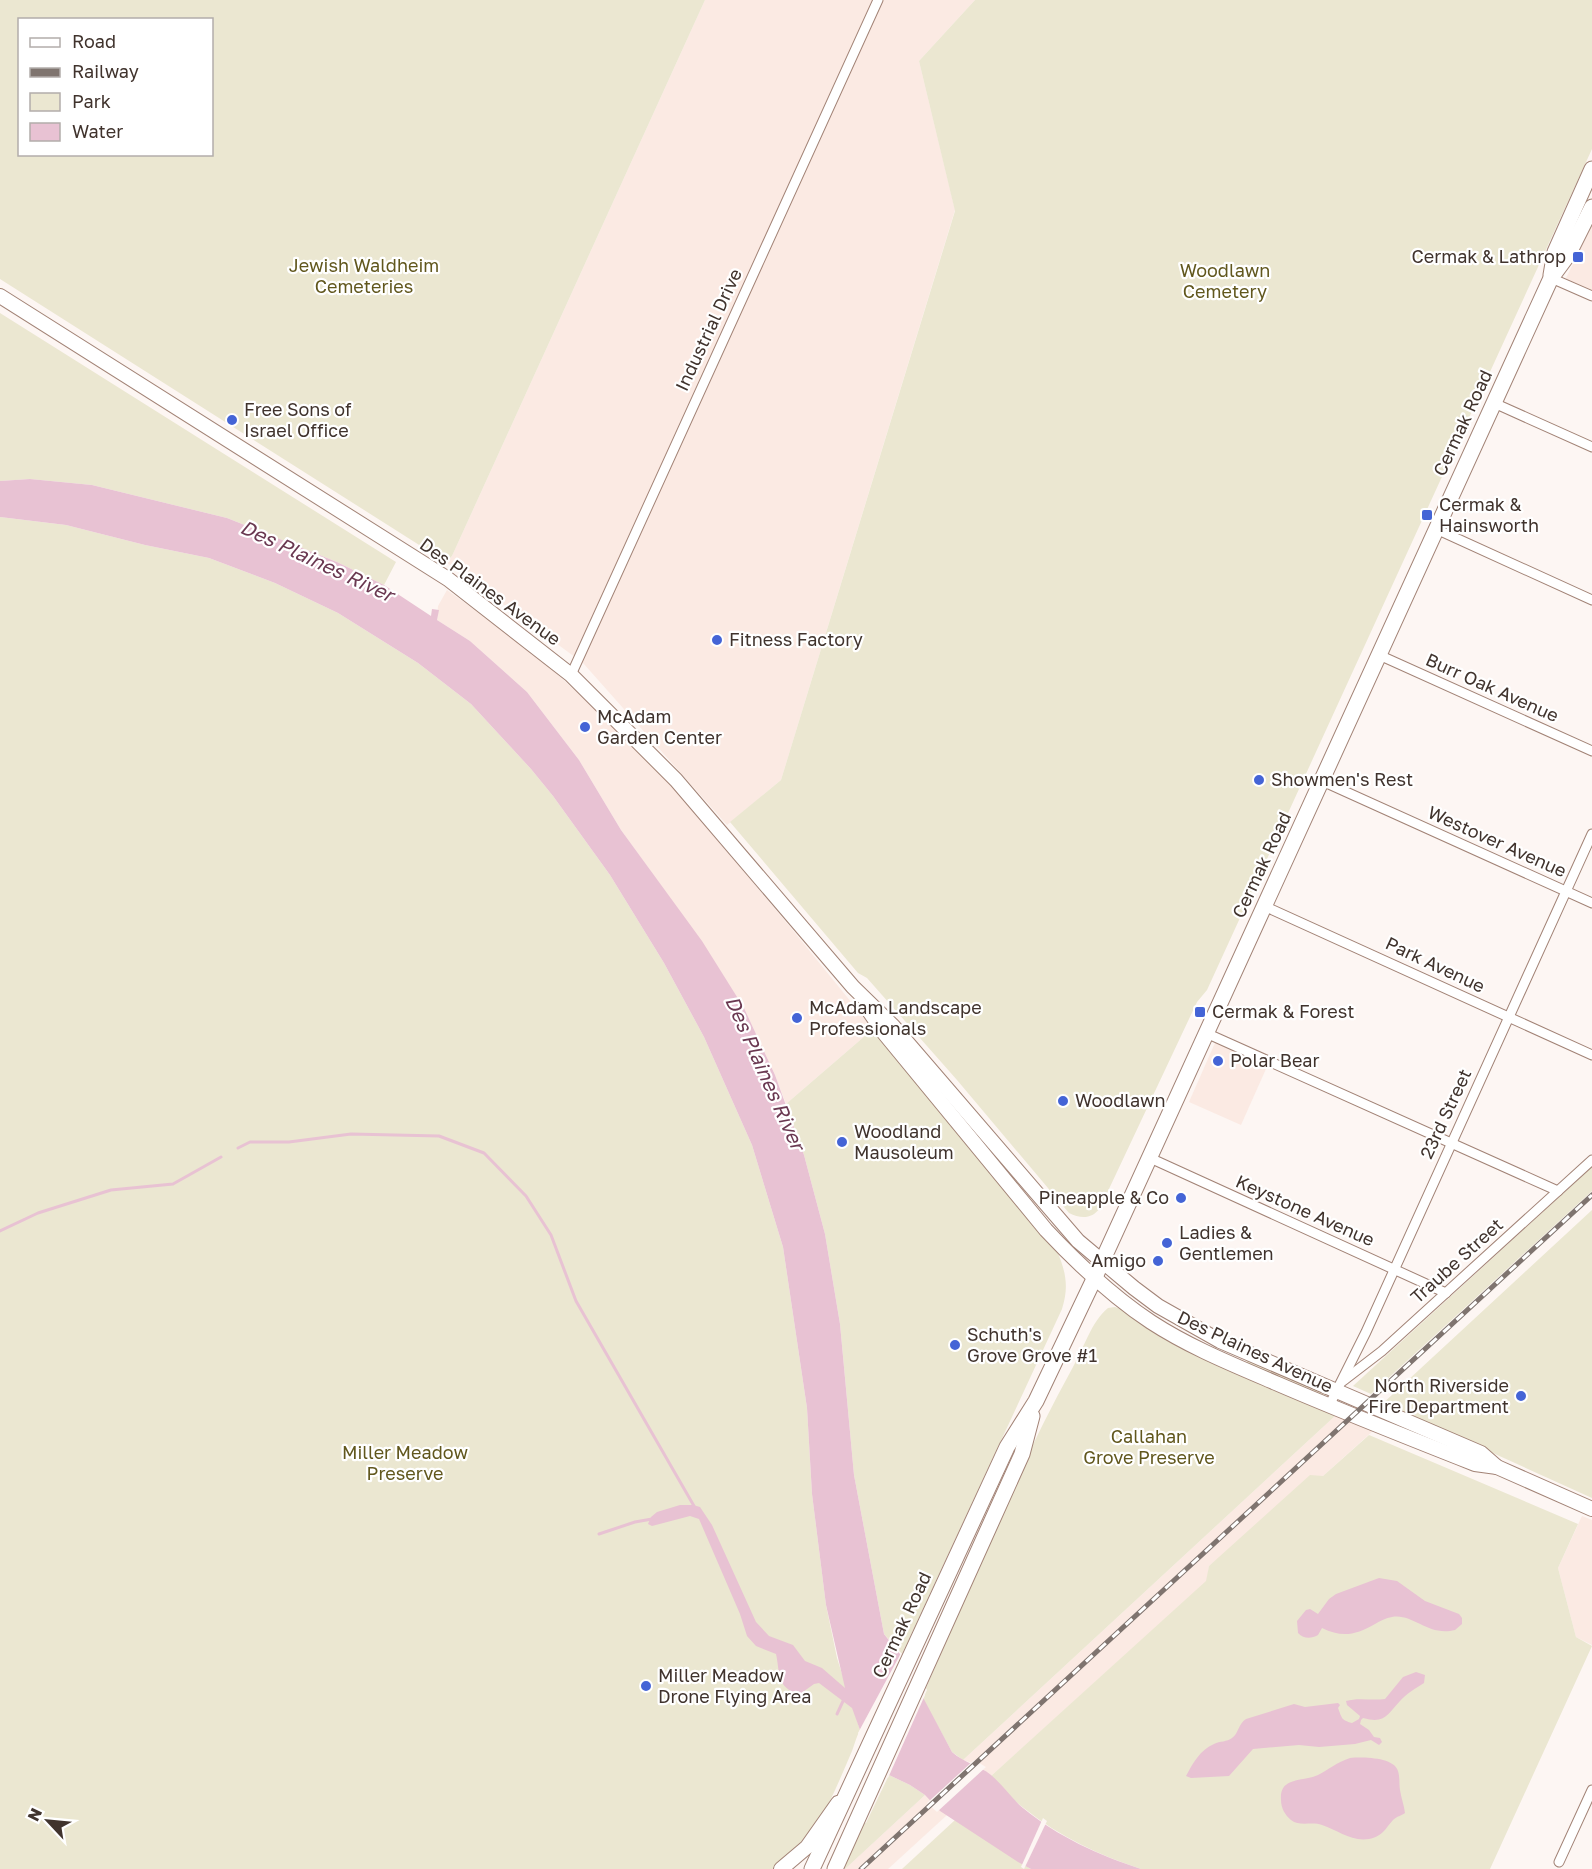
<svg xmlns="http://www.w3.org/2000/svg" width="1592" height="1869" viewBox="0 0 1592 1869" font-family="'Golos Text',sans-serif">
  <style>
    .built { fill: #fbeae3 }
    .green { fill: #ebe7d1; fill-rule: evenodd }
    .water { fill: #e8c2d3 }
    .pier { fill: #fdf6f3 }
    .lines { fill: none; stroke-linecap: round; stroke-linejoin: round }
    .stream { stroke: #e8c2d3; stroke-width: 3 }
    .minor-casing { stroke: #a28376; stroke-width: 11 }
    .secondary-casing { stroke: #a28376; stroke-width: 16 }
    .primary-casing { stroke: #a28376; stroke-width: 17 }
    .minor { stroke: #fff; stroke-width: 9 }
    .secondary { stroke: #fff; stroke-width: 14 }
    .primary { stroke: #fff; stroke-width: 15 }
    .rail-casing { stroke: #7f746f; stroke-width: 5 }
    .rail { stroke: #fff; stroke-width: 3; stroke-dasharray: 9; stroke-linecap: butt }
    .poi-dot { fill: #4464d6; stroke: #fff; stroke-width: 2 }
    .labels { text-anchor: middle; stroke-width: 4.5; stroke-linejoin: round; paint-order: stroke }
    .poi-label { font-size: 18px; fill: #40332d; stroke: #fff; text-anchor: start }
    .park-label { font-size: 18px; fill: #61571d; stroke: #fff }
    .street-label { font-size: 18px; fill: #40332d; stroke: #fff }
    .water-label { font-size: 20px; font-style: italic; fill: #6a3851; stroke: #fff }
  </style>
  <rect width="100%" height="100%" fill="#fdf6f3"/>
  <g class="built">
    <path d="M705 0H975L919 61 955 210 781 780 727 825 583 663 446 562 452 556Z"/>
    <path d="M1592 226V292L1565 280Z"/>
    <path d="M447 590 529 649 619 730 660 772 791 928 873 1029 786 1104 775 1075 744 1008 701 941 621 830 579 760 527 692 470 641 437 620 438 606Z"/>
    <path d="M1218 1036 1270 1060 1241 1125 1189 1102Z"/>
    <path d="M1335 1416 1374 1430 1323 1476 1209 1566 1207 1581 991 1776 978 1765 963 1760Z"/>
    <path d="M1582 1516 1592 1520V1645L1576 1637 1558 1568Z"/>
    <path d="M925 1795 947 1815 888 1869H845Z"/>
  </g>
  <g class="green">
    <path d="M0 0H705L452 556 446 562 0 279ZM20 20H212V154H20Z"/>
    <path d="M975 0H1592V149L1207 990 1197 1002 1100 1208C1092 1219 1081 1219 1069 1213L957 1080 867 978 858 973 730 822 781 780 955 211 919 61Z"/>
    <path d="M0 313 396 562 384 585 337 562 227 518 92 485 30 479 0 481Z"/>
    <path d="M0 517 66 525 145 545 209 558 275 583 338 613 418 663 471 704 531 769 553 796 610 875 664 963 704 1037 752 1145 783 1247 807 1408 812 1494 826 1605 837 1658 860 1730C856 1738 855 1743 852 1751 833 1795 816 1842 774 1869H0Z"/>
    <path d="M873 1029 1057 1251C1066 1272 1069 1287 1062 1309L902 1654 884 1634 854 1475 840 1324 825 1234 804 1155 786 1104Z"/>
    <path d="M1592 1167V1191L1371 1394 1353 1386Z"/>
    <path d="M1592 1210V1498L1464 1440 1380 1406Z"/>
    <path d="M1115 1307 1124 1310 1204 1358 1335 1416 963 1760 952 1752 923 1699 927 1690 926 1688C973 1580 1016 1470 1073 1367 1084 1348 1091 1322 1108 1308Z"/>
    <path d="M1248 1360 1325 1394 1326 1395 1314 1394 1245 1364Z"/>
    <path d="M1369 1435 1578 1524 1558 1568 1576 1637 1592 1646 1490 1869H1141C1099 1855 1060 1837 1025 1809 1012 1800 1002 1787 991 1776L1206 1581 1209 1566 1310 1475 1323 1476Z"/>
    <path d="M889 1775 910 1785 925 1795 845 1869H842L863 1823H866Z"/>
    <path d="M955 1820 1031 1869H902Z"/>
  </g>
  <g class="water">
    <path d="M30 479 92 485 227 518 337 562 384 585 431 616 432 609 439 610 437 620 470 641 527 692 579 760 621 830 702 941 744 1008 775 1075 804 1155 825 1234 840 1324 854 1475 884 1634 900 1654 952 1752C964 1763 979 1765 991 1775 1003 1785 1012 1799 1023 1808 1058 1837 1099 1855 1141 1869H1031L1018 1862 940 1811 925 1795 910 1785 889 1775 860 1730 852 1708 819 1683 814 1684 800 1694C776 1689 780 1671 776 1654L756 1646 747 1636 740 1614 699 1519 690 1516 652 1526 648 1524 651 1517 657 1512 680 1505H693L700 1507 712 1525 756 1622 769 1636 793 1645 805 1661 822 1668 845 1688 826 1605 812 1494 807 1408 783 1247 752 1145 704 1037 664 963 610 875 553 796 531 769 471 704 418 663 338 613 275 583 209 558 145 545 66 525 0 517V481Z"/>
    <path d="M1379 1578 1397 1581 1425 1601 1459 1614 1462 1618V1624L1455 1630C1428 1637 1413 1613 1392 1617 1386 1618 1380 1621 1375 1624 1356 1635 1342 1638 1322 1628L1318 1635C1311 1639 1304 1639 1298 1633L1297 1621 1306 1610 1310 1609 1318 1614 1329 1599 1336 1594Z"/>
    <path d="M1416 1672 1425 1675 1424 1683C1416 1688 1406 1694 1400 1701 1387 1715 1385 1724 1363 1718L1361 1720 1360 1724 1369 1730 1374 1737 1380 1738 1382 1742 1379 1745 1371 1740 1355 1744 1319 1747 1299 1745 1253 1749 1229 1776 1191 1778 1186 1776C1193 1763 1200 1750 1214 1744 1220 1741 1227 1742 1232 1738 1239 1733 1238 1724 1246 1719L1294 1704 1305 1707 1338 1703 1340 1705 1338 1708C1342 1718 1341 1720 1352 1723L1359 1719 1360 1716 1347 1705 1346 1701C1359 1697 1371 1701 1385 1699L1403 1677Z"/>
    <path d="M1350 1758C1362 1757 1394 1757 1398 1771 1400 1777 1399 1784 1400 1790 1401 1797 1404 1805 1405 1813 1401 1816 1397 1816 1393 1820 1385 1829 1383 1836 1369 1839 1351 1842 1338 1830 1322 1825 1312 1821 1300 1827 1291 1820 1285 1815 1281 1808 1281 1800 1279 1776 1304 1782 1318 1775 1330 1769 1335 1763 1350 1758Z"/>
  </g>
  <g class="pier">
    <path d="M901 1653 925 1695 888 1778 858 1733Z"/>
    <path d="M974 1760 986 1767 937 1812 927 1803Z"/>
    <path d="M1043 1818 1047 1821 1024 1869 1021 1867Z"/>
  </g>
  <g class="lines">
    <g class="stream">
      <path d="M238 1148 250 1142H289L351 1134 439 1136 484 1153 526 1196 551 1235 576 1301 694 1506"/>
      <path d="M0 1231 38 1213 111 1190 173 1184 221 1157"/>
      <path d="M599 1534 635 1522 652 1519"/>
      <path d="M837 1714 844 1699"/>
    </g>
    <defs>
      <g id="minor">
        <path d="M1551 278 1592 296"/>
        <path d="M1494 403 1592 447"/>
        <path d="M1436 529 1592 600"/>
        <path d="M1379 655 1592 751"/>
        <path d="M571 675 878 0"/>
        <path d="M1322 781 1592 903"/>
        <path d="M1264 906 1592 1055"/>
        <path d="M1206 1033 1558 1191"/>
        <path d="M1150 1158 1446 1293"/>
        <path d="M1343 1381 1382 1351 1592 1160"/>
        <path d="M1329 1406 1366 1332 1592 834"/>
        <path d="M1559 1862 1592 1790"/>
      </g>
      <g id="secondary">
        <path d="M0 296 448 579 571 675 676 780 853 987 893 1026 1078 1241 1134 1288 1158 1306 1220 1341 1481 1453 1497 1467 1592 1509"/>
        <path d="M869 1011 884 1033 1046 1230C1077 1263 1113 1297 1151 1322 1191 1348 1234 1365 1278 1384 1343 1412 1409 1438 1475 1464L1497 1467"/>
        <path d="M781 1869 807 1847 838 1803"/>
      </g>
      <g id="primary">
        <path d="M1551 275 1555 252 1592 169"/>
        <path d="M812 1869 1007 1447 1036 1401 1095 1277 1551 278 1568 255 1592 207"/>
        <path d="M835 1869 1022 1454 1032 1416"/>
      </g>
    </defs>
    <use href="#minor" class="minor-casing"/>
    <use href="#secondary" class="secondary-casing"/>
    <use href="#primary" class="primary-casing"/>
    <use href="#minor" class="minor"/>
    <use href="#secondary" class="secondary"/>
    <use href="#primary" class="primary"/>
    <defs>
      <path id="rail" d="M861 1869 1592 1195"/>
    </defs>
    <use href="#rail" class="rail-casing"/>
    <use href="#rail" class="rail"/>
  </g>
  <g class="poi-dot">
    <rect x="1572" y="251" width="12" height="12" rx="3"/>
    <circle cx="232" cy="420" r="6"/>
    <rect x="1421" y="509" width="12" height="12" rx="3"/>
    <circle cx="717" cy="640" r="6"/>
    <circle cx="585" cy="727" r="6"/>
    <circle cx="1259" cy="780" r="6"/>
    <rect x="1194" y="1006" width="12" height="12" rx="3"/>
    <circle cx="797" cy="1018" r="6"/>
    <circle cx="1218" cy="1061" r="6"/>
    <circle cx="1063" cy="1101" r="6"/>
    <circle cx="842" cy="1142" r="6"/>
    <circle cx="1181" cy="1198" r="6"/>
    <circle cx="1167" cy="1243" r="6"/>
    <circle cx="1158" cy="1261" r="6"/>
    <circle cx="955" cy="1345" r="6"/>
    <circle cx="1521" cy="1396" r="6"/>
    <circle cx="646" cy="1686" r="6"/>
  </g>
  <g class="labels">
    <g class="poi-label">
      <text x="1566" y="263" text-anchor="end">Cermak &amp; Lathrop</text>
      <text x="244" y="416">Free Sons of<tspan x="244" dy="21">Israel Office</tspan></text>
      <text x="1439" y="511">Cermak &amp;<tspan x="1439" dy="21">Hainsworth</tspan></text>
      <text x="729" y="646">Fitness Factory</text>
      <text x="597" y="723">McAdam<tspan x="597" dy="21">Garden Center</tspan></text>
      <text x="1271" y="786">Showmen's Rest</text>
      <text x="809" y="1014">McAdam Landscape<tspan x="809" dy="21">Professionals</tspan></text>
      <text x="1212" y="1018">Cermak &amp; Forest</text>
      <text x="1230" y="1067">Polar Bear</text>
      <text x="1075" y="1107">Woodlawn</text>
      <text x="854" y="1138">Woodland<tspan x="854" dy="21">Mausoleum</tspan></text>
      <text x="1169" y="1204" text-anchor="end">Pineapple &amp; Co</text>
      <text x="1179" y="1239">Ladies &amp;<tspan x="1179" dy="21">Gentlemen</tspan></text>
      <text x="1146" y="1267" text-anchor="end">Amigo</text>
      <text x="967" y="1341">Schuth's<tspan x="967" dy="21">Grove Grove #1</tspan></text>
      <text x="1509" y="1392" text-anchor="end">North Riverside<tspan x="1509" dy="21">Fire Department</tspan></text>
      <text x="658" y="1682">Miller Meadow<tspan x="658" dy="21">Drone Flying Area</tspan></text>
    </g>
    <g class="park-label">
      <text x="364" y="272">Jewish Waldheim<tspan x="364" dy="21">Cemeteries</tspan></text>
      <text x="1225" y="277">Woodlawn<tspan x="1225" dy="21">Cemetery</tspan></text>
      <text x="1149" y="1443">Callahan<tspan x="1149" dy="21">Grove Preserve</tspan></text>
      <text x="405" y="1459">Miller Meadow<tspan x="405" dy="21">Preserve</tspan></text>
    </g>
    <g class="street-label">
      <text transform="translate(709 330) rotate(-65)" y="6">Industrial Drive</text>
      <text transform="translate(1463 423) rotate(-65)" y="6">Cermak Road</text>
      <text transform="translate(490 592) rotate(36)" y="6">Des Plaines Avenue</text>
      <text transform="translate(1492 688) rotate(24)" y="6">Burr Oak Avenue</text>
      <text transform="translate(1497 842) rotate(24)" y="6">Westover Avenue</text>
      <text transform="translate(1262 865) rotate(-65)" y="6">Cermak Road</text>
      <text transform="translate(1435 965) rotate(25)" y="6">Park Avenue</text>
      <text transform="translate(1446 1114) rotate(-65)" y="6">23rd Street</text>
      <text transform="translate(1305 1211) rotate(24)" y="6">Keystone Avenue</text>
      <text transform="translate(1457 1261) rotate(-42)" y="6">Traube Street</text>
      <text transform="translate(1255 1352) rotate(25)" y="6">Des Plaines Avenue</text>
      <text transform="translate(902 1625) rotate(-65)" y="6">Cermak Road</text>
    </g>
    <g class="water-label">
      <text transform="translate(317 561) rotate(25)" y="7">Des Plaines River</text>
      <text transform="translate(765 1073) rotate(66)" y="7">Des Plaines River</text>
    </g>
  </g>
  <rect x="18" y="18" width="195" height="138" fill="#ffffff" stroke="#b3adab" stroke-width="1.5"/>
  <rect x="30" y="38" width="30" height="9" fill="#ffffff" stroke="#b3adab" stroke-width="1.5"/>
  <text x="72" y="48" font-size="18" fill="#40332d">Road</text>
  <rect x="30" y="68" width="30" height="9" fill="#7f746f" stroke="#b3adab" stroke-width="1.5"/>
  <text x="72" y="78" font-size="18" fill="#40332d">Railway</text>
  <rect x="30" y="93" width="30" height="18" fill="#ebe7d1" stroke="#b3adab" stroke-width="1.5"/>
  <text x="72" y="108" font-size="18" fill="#40332d">Park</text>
  <rect x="30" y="123" width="30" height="18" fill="#e8c2d3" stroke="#b3adab" stroke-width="1.5"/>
  <text x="72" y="138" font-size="18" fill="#40332d">Water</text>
  <g transform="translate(48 1821) rotate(296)" stroke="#ffffff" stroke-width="4.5" paint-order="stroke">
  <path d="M0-4.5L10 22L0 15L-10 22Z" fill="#40332d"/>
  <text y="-9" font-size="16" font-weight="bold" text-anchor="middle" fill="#40332d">N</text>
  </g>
</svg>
